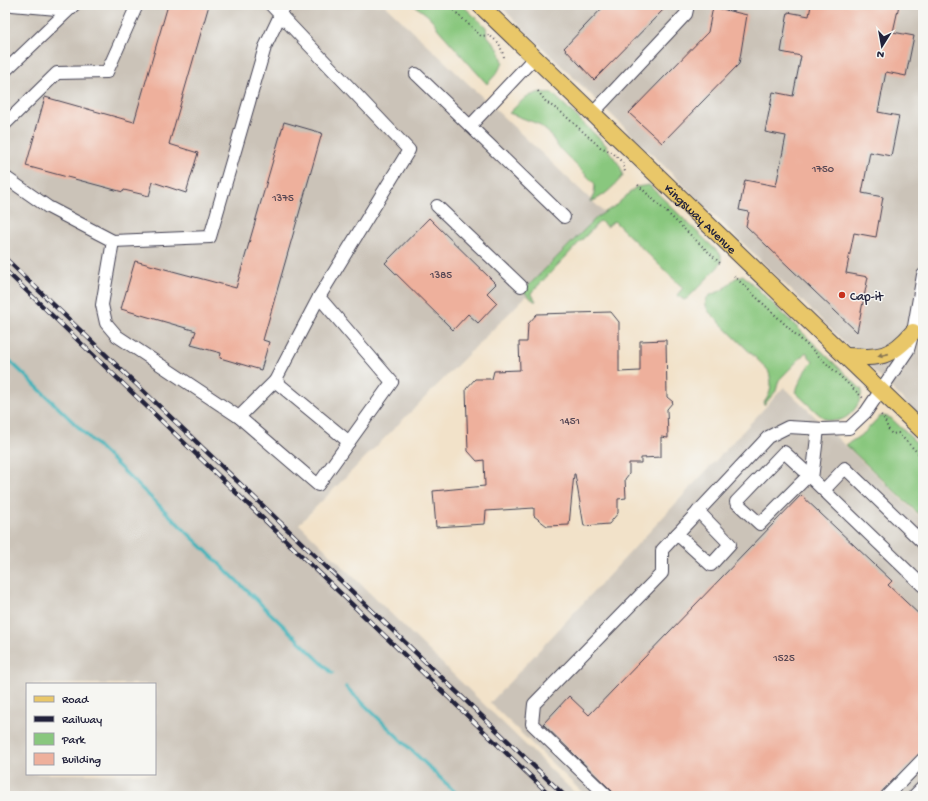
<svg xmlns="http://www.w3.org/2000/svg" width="928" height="801" viewBox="0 0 928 801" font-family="'Gochi Hand',sans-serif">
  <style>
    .industrial { fill: #cbc3b8; fill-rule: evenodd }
    .green { fill: #89c77e; stroke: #56745c }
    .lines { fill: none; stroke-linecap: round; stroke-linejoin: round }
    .stream { stroke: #41b2b9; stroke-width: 3.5 }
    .building { fill: #eeb09c }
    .minor-casing { stroke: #413f50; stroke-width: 14 }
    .major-casing { stroke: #413f50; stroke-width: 18 }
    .path { stroke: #413f50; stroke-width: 2; stroke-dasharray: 1 3; stroke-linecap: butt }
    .minor { stroke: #fff; stroke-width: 12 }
    .major { stroke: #e9c769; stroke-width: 16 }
    .rail-casing { stroke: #22223b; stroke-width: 4.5 }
    .rail { stroke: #f6f6f2; stroke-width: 3; stroke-dasharray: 9; stroke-linecap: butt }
    .oneway { fill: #867452 }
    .poi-dot { fill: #c8321e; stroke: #f6f6f2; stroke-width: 1.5 }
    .labels { text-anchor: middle; stroke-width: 3; stroke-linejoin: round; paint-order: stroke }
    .number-label { font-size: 11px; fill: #554653 }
    .street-label { font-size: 13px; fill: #22223b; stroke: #f6f6f2 }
    .poi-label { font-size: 13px; fill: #22223b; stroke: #f6f6f2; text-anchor: start }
  </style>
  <rect width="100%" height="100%" fill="#f6f6f2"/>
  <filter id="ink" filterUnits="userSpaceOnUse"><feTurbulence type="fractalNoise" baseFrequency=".025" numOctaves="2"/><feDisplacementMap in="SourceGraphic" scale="8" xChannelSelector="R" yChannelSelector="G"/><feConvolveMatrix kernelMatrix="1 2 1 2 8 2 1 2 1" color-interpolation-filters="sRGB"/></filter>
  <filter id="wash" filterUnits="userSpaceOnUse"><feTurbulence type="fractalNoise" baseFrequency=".012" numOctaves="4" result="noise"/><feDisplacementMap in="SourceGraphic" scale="16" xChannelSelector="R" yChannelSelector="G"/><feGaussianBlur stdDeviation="0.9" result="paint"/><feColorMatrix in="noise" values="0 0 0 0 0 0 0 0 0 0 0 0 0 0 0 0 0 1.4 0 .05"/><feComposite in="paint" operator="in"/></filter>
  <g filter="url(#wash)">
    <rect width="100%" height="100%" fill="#f2e2c9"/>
    <g class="industrial">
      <path d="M5 5H385L607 215 299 524 578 796H5ZM27 684H155V774H27Z"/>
      <path d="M499 5H923V419Z"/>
      <path d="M784 387 923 520V796H586L490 703Z"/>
    </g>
    <g class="green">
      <path d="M413 5H462L486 27 487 35 499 50 503 62 497 73 487 84 438 29C433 18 423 11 413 5Z"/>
      <path d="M540 92 552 93 606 145C612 159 620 160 623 176 613 187 604 197 590 202L594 194 595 184 559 148 549 133 538 124 509 113 526 97Z"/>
      <path d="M649 185 721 255V262L718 267 688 298 684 300 677 295 683 288 614 221 607 227 600 221 531 293 536 301H534L523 291 597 217 615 206 636 187Z"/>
      <path d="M743 275 862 390C861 406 845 427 826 419 819 416 802 398 795 392L806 369 813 362 806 352 779 380 776 391 764 405 763 404C772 393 773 383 768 370L709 312C699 295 713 295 722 290 731 284 730 279 743 275Z"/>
      <path d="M884 416 891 418 923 449V518L846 445 864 433 879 417Z"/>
    </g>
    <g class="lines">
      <g class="stream">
        <path d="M5 356 332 673"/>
        <path d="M346 687 459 796"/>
      </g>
    </g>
    <g id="blocks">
      <g class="building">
        <path d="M168 5H209L169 144 198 153 186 193 153 182 149 196 124 190 123 192 26 166 45 97 134 122Z"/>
        <path d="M605 5H668L594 80 564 48Z"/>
        <path d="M811 5H899L893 32 914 36 906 76 886 72 878 112 899 116 891 156 870 152 862 193 883 197 876 237 854 233 846 273 868 277 857 332 746 226 749 212 739 210 745 180 776 186 786 136 765 132 773 92 793 96 801 56 781 52 788 12 809 16Z"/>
        <path d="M713 7 747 15 739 64 662 143 629 113 708 32Z"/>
        <path d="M284 122 322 133 263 340 269 342 261 370 220 358 221 353 191 345 196 331 121 309 135 261 236 288Z"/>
        <path d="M429 218 496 284 487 293 497 303 478 323 468 314 453 330 385 263Z"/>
        <path d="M611 312 619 322V372L640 371V341L666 340 667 397 673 402 667 409 668 438 661 437V457L641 458V463H629V474L625 479 626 498 618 499V513L609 524 584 526 575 474H574L569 525 547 526 534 516V508L486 511 485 524 436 527 433 491 485 486 484 460 477 461 468 451 466 389 475 379H492L494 371 520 370 519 342H527L528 324 537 314Z"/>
        <path d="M801 495 892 581 888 585 923 618V750L878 796H614L612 791 543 724 569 696 589 715Z"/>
      </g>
    </g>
  </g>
  <g filter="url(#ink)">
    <use href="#blocks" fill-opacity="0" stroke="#413f50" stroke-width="1"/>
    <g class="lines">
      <defs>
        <g id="minor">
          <path d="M12 5 68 10"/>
          <path d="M535 57 470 126 564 217"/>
          <path d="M5 71 74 5"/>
          <path d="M416 74 470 126"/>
          <path d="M593 113 686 14 688 5"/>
          <path d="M5 124 57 73 107 72 137 5"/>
          <path d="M5 177 48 207 113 241 210 237 265 47 285 5"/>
          <path d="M437 206 521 286"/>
          <path d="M113 241 102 305 106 323 117 336 239 417 318 485 392 382 319 297 409 150 271 5"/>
          <path d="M275 381 349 442"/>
          <path d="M239 417 275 381 319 297"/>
          <path d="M818 429 812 479 923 586"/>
          <path d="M809 475 760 524 736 502 784 452 809 475 812 479"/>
          <path d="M824 490 845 468 923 543"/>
          <path d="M677 534 711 565 730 544 698 511"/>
          <path d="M607 796 532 724 534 704 662 573V550L768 437 788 427 824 429 849 428 866 412 908 350 913 332 923 275"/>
          <path d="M887 796 923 759"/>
          <path d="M914 796 923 787"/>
        </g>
        <g id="major">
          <path id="s1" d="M480 5 923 431"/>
          <path d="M845 356C879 358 890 359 913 332"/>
        </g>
      </defs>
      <use href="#minor" class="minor-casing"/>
      <use href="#major" class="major-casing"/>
      <g class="path">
        <path d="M448 5 481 36 489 35 499 43 504 57"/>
        <path d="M538 91 546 102 561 112 600 147 612 152 623 163 625 172"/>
        <path d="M638 185 721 264"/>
        <path d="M734 276 863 398"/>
        <path d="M881 415C887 421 886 428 892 434L898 433 923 458"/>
      </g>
      <use href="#minor" class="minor"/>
      <use href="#major" class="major"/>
      <defs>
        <g id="rail">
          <path d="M5 258 565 796"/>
          <path d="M5 270 551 796"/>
        </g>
      </defs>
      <use href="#rail" class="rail-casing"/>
      <use href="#rail" class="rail"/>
    </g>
    <defs><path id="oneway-solid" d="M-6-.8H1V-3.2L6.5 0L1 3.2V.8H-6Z"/></defs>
    <use class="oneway" href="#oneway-solid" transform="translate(883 355) rotate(167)"/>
  </g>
  <circle class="poi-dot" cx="842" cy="295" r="4"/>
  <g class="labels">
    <g class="number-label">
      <text x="823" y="172">1750</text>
      <text x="283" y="201">1375</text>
      <text x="441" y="278">1385</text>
      <text x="570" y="424">1451</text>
      <text x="784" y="661">1525</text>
    </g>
    <g class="street-label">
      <text dy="5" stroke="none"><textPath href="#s1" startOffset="307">Kingsway Avenue</textPath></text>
    </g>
    <g class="poi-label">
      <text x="850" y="300">Cap-it</text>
    </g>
  </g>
  <rect width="928" height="801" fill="none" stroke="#f6f6f2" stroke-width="20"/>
  <rect x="26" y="683" width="130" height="92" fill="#f6f6f2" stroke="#a1a1a9"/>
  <rect x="34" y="696" width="20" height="6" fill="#e9c769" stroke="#a1a1a9"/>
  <text x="62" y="703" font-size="12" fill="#22223b">Road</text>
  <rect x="34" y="716" width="20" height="6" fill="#22223b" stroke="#a1a1a9"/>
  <text x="62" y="723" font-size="12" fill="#22223b">Railway</text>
  <rect x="34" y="733" width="20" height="12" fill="#89c77e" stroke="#a1a1a9"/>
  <text x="62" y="743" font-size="12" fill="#22223b">Park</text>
  <rect x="34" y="753" width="20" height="12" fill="#eeb09c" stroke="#a1a1a9"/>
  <text x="62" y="763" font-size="12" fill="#22223b">Building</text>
  <g transform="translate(882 46) rotate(191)" stroke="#f6f6f2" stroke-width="3" paint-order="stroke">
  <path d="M0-3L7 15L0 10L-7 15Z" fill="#22223b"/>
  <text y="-6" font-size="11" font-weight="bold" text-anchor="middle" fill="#22223b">N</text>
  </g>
</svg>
